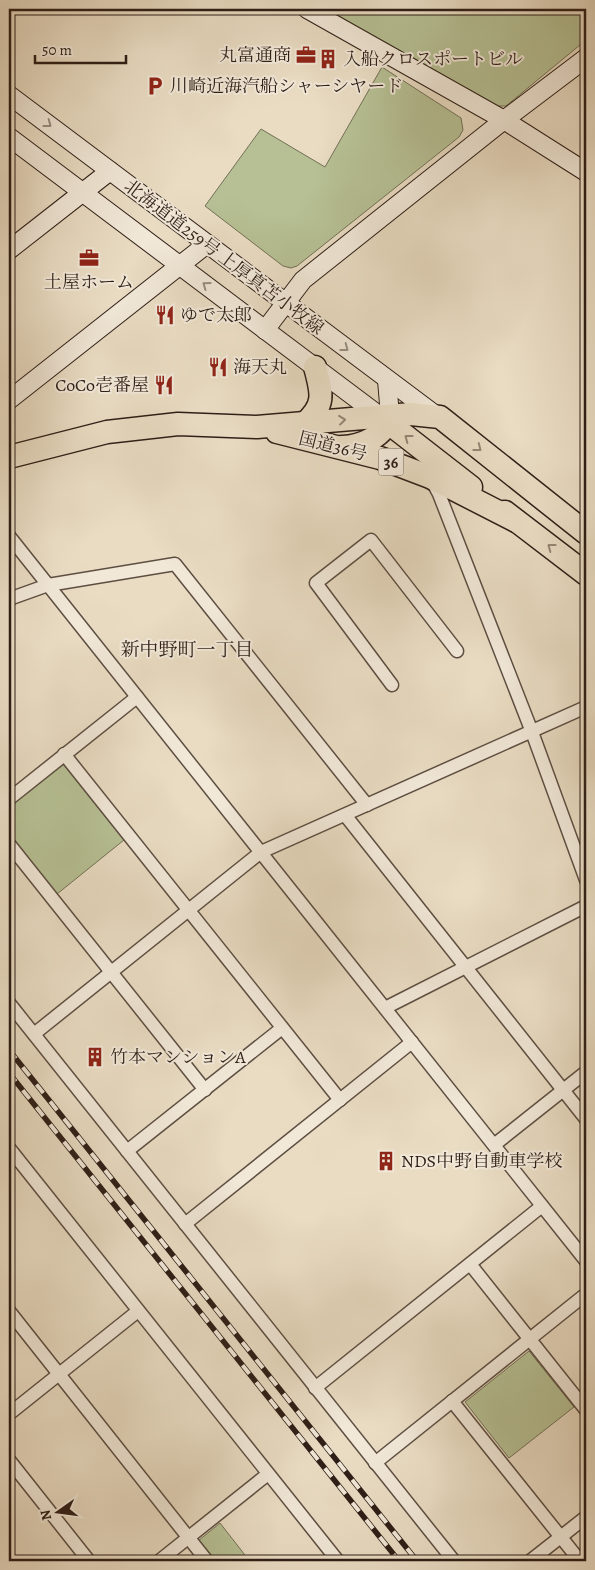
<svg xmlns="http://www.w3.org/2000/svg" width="595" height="1570" viewBox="0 0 595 1570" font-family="Alegreya,'Noto Serif JP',serif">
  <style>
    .green { fill: #b6c094; stroke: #726f56 }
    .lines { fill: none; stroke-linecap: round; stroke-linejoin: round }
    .street-casing { stroke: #5d4e42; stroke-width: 15 }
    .secondary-casing { stroke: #2e1e17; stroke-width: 20 }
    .highway-casing { stroke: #2e1e17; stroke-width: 25 }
    .street { stroke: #f1e8d8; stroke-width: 12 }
    .secondary { stroke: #f1e8d8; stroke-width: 18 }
    .highway { stroke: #e9dcc3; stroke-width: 22 }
    .rail-casing { stroke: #2e1e17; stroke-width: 5.5 }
    .rail { stroke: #f1e8d8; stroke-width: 4; stroke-dasharray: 11; stroke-linecap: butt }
    .oneway { stroke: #998d81 }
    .oneway2 { stroke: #958676 }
    .labels { text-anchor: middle; stroke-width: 4; stroke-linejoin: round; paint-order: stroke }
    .shield { fill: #f1e8d8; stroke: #685b51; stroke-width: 1 }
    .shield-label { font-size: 16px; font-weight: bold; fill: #2e1e17 }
    .poi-label { font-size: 18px; fill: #2e1e17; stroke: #f1e8d8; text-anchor: start }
    .street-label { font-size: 18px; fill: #2e1e17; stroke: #f1e8d8 }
    .neighbourhood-label { font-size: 19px; fill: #2e1e17; stroke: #f1e8d8 }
  </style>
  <rect width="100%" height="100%" fill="#e9dcc3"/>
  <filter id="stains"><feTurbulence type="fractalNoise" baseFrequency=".004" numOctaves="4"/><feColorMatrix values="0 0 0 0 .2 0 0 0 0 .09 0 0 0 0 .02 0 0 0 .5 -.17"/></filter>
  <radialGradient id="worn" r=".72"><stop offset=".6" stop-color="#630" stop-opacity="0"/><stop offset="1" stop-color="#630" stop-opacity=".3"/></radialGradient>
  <g class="green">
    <path d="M324 9H586V40L506 106H491Z"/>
    <path d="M382 67 461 118 463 130 459 137 297 266 291 268 283 266 205 206 261 129 325 167Z"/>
    <path d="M63 764 124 840 57 894 9 834V807Z"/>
    <path d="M529 1351 574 1407 509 1458 465 1402Z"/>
    <path d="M220 1523 248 1559 246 1561H214L198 1541Z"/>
  </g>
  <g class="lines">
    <defs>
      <g id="street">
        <path d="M432 481 439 494 532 732 586 880"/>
        <path d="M9 536 586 1261"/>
        <path d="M9 599 48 585 175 564 367 805"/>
        <path d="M392 685 316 583 371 540 457 651"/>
        <path d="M64 754 340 1100"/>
        <path d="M9 799 137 697"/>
        <path d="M345 815 586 1119"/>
        <path d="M9 844 205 1090"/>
        <path d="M9 1003 454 1561"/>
        <path d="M385 1008 586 906"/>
        <path d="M34 1034 261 852 586 707"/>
        <path d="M494 1145 586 1072"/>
        <path d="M9 1148 338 1561"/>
        <path d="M127 1151 282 1028"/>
        <path d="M185 1224 412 1042"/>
        <path d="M470 1264 586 1410"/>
        <path d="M9 1311 207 1561"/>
        <path d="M315 1388 542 1206"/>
        <path d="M452 1401 580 1561"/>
        <path d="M9 1414 138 1311"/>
        <path d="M9 1460 89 1561"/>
        <path d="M375 1463 586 1294"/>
        <path d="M159 1561 268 1474"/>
        <path d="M530 1561 586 1517"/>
      </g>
      <g id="secondary">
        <path d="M307 9 504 120 586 172"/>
        <path d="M9 95 438 417"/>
        <path d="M9 137 381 417"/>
        <path d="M9 250 110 171"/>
        <path d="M265 330 303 280 504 120 586 58"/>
        <path d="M387 380 390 416"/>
        <path d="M9 400 207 244"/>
      </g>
      <g id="highway">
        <path d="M381 417 471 487"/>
        <path d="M304 424C326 405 322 393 315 367"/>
        <path d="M277 432 380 458 430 477 516 521"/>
        <path d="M342 447C362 446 384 437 390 416"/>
        <path d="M9 457 107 432 178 424 257 427 411 414 440 417 586 533"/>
        <path d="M505 512 586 574"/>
      </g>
    </defs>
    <use href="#street" class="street-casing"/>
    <use href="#secondary" class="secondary-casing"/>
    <use href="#highway" class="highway-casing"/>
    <use href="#street" class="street"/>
    <use href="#secondary" class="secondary"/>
    <use href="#highway" class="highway"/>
    <defs>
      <g id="rail">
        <path d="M9 1050 417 1561"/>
        <path d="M9 1073 399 1561"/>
      </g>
    </defs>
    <use href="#rail" class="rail-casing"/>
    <use href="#rail" class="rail"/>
  </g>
  <defs><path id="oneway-chevron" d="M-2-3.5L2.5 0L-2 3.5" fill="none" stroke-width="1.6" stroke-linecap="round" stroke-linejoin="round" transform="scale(1.25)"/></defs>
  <g class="oneway">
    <use href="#oneway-chevron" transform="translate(48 124) rotate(37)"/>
    <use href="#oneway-chevron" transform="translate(206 285) rotate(-144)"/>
    <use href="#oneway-chevron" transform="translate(345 348) rotate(37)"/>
  </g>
  <g class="oneway2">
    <use href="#oneway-chevron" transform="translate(342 420) rotate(-6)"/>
    <use href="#oneway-chevron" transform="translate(408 438) rotate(-143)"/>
    <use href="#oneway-chevron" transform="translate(478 448) rotate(38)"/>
    <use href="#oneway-chevron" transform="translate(551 547) rotate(-143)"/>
  </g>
  <defs>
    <symbol id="office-bare" viewBox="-9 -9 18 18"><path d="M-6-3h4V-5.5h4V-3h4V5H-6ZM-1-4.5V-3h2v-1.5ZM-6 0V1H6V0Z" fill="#8f2418" stroke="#f1e8d8" stroke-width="2.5" paint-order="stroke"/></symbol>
    <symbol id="building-bare" viewBox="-9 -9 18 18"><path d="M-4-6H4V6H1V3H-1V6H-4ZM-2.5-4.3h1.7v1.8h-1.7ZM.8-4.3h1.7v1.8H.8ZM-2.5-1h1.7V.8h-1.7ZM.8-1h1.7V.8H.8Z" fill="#8f2418" stroke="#f1e8d8" stroke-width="2.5" paint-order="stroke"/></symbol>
    <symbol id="parking-bare" viewBox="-9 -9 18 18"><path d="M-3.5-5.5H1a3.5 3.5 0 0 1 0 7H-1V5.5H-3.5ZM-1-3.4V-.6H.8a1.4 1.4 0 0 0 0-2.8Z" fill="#8f2418" stroke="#f1e8d8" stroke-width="2.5" paint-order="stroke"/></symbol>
    <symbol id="restaurant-bare" viewBox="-9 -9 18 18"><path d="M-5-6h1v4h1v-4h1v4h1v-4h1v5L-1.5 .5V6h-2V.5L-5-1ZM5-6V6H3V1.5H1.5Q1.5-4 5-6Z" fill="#8f2418" stroke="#f1e8d8" stroke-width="2.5" paint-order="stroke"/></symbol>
  </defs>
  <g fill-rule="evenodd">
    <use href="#office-bare" x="292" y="41" width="28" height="28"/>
    <use href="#building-bare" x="314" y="45" width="28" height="28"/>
    <use href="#parking-bare" x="141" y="72" width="28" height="28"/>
    <use href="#office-bare" x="75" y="244" width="28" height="28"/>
    <use href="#restaurant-bare" x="151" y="301" width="28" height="28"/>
    <use href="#restaurant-bare" x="204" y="353" width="28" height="28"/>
    <use href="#restaurant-bare" x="150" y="371" width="28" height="28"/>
    <use href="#building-bare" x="81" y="1043" width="28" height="28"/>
    <use href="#building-bare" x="372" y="1147" width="28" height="28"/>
  </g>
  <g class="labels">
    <rect class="shield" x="378.5" y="448.5" width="25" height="27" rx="4"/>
    <g class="shield-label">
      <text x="391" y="468">36</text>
    </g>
    <g class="poi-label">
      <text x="291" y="61" text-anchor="end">丸富通商</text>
      <text x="343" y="65">入船クロスポートビル</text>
      <text x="170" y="92">川崎近海汽船シャーシヤード</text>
      <text x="89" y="288" text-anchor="middle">土屋ホーム</text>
      <text x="180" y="321">ゆで太郎</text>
      <text x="233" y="373">海天丸</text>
      <text x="149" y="391" text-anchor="end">CoCo壱番屋</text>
      <text x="110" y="1063">竹本マンションA</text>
      <text x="401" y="1167">NDS中野自動車学校</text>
    </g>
    <g class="street-label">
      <text transform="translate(224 257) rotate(37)" y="6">北海道道259号 上厚真苫小牧線</text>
      <text transform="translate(333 446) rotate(14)" y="6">国道36号</text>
    </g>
    <g class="neighbourhood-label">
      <text x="187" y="656">新中野町一丁目</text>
    </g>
  </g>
  <rect width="595" height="1570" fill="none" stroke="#e9dcc3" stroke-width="30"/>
  <rect x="10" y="10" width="575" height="1550" fill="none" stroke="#2e1e17" stroke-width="2.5"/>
  <rect x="15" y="15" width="565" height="1540" fill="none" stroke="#2e1e17"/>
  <g transform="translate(58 1512) rotate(256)" stroke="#f1e8d8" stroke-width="4" paint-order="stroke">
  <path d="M0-4L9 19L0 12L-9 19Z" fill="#2e1e17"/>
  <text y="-8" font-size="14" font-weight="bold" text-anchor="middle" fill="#2e1e17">N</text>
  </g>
  <path d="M35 55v8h91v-8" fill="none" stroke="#2e1e17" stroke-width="2.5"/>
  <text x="42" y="55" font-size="15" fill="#2e1e17" stroke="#f1e8d8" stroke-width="4" paint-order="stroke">50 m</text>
  <rect width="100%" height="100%" filter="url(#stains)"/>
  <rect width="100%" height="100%" fill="url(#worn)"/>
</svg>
